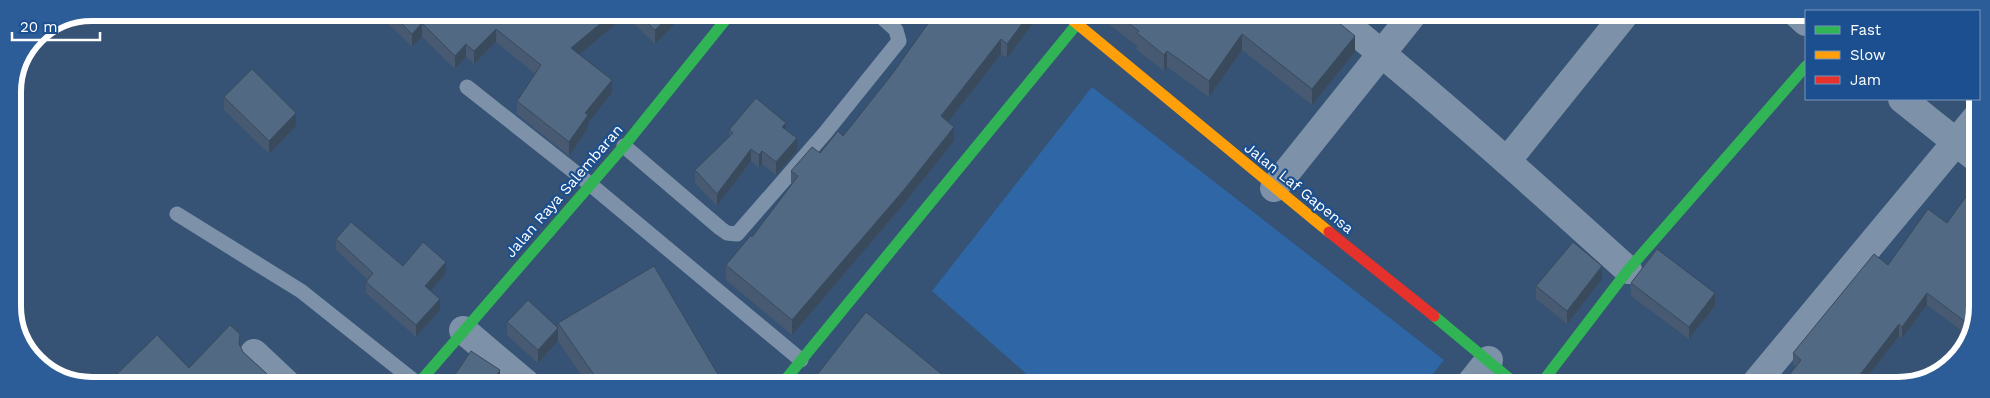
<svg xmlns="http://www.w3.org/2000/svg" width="1990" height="398" viewBox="0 0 1990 398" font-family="'Work Sans',sans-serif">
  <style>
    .green { fill: #2f66a5 }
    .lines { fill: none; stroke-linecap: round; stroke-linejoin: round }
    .lane { stroke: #7d92a8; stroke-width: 15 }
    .street { stroke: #7d92a8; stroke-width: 28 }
    .fast { stroke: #30b455; stroke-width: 11 }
    .slow { stroke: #ff9f0a; stroke-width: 11 }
    .jam { stroke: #e5322d; stroke-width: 11 }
    .wall { fill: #475a72 }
    .shaded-wall { fill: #394a5c }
    .building { fill: #526984; stroke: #394a5c }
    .labels { text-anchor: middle; stroke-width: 4.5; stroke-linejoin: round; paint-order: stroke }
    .street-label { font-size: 15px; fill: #fff; stroke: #1b4f8f }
    .rim { fill: none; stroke: #fff; stroke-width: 6 }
  </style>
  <rect width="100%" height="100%" fill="#365274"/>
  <path class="green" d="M1092 87 1444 360 1424 385H1039L932 291Z"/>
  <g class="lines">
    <g class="lane">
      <path d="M467 87 591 185 801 360"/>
      <path d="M624 146 720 228 727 233 737 234 825 133 899 41 896 30 877 13"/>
      <path d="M177 214 301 291 418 384"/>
    </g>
    <g class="street">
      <path d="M1332 13C1434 95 1531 182 1628 270"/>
      <path d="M1796 13 1806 22"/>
      <path d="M1902 99 1976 158"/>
      <path d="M1507 161 1626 13"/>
      <path d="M1274 188 1414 13"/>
      <path d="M463 330 528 385"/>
      <path d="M254 353 288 385"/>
      <path d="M1469 385 1489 360"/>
      <path d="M1754 385 1976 118"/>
    </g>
    <g class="fast">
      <path d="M1434 316 1517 385"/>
      <path d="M417 385 624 146 731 13"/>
      <path d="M781 385 1077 24"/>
      <path d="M1540 385 1628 270 1806 66"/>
    </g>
    <path class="slow" d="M1064 13 1329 232"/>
    <path class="jam" d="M1329 232 1434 316"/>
  </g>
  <g class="wall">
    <path d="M377 13H685L655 44 626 16 579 54 612 93 588 123V128L569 156 517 114V101L535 74 496 42 474 64 466 57 455 69 422 37 412 47Z"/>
    <path d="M1039 13V15L1007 58 1001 54 948 122 954 141 903 205 792 335 726 280V265L752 237 791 185V171L820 153 843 136Z"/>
    <path d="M1094 13H1327L1355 52 1312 105 1242 50 1209 97 1167 67 1164 71 1137 50V46Z"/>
    <path d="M224 97 296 126 269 154 224 110Z"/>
    <path d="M729 130H786L797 151 776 175 762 164 759 168 751 161 717 206 695 183V170L729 137Z"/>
    <path d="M336 239 403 266 446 273 431 291 440 310 416 337 366 293V282L368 280 336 250Z"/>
    <path d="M1888 265 1977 316 1967 335 1927 305 1902 338 1899 336 1861 385H1781L1796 367 1793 365V353Z"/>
    <path d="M1602 279 1567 324 1536 299V286Z"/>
    <path d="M1631 283 1715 306 1689 339 1631 296Z"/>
    <path d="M507 322 558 328V323L723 385H588L558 341 538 363 507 335Z"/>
    <path d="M240 346 243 352 278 384 280 385H116V375L189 368Z"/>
  </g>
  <g class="shaded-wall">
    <path d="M613 13H626V16L571 61V48Z"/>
    <path d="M672 13H685L655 44V30Z"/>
    <path d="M1030 13H1039V15L1007 58V44Z"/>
    <path d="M422 23V37L412 47V34Z"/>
    <path d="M496 29V42L474 64V51Z"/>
    <path d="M1242 34V50L1209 97V81Z"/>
    <path d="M1355 36V52L1312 105V89Z"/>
    <path d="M1001 39V54L941 131V116Z"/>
    <path d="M466 44V57L455 69V56Z"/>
    <path d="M1167 51V67L1164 71V55Z"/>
    <path d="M612 80V93L588 123V128L569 156V142L585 113Z"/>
    <path d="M296 113V126L269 154V141Z"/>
    <path d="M786 123V135L782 127Z"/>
    <path d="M954 127V141L903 205 792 335V320Z"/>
    <path d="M797 138V151L776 175V162Z"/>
    <path d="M751 149V161L717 206V194Z"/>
    <path d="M762 151V164L759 168V155Z"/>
    <path d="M446 262V273L425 298V286Z"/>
    <path d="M1602 266V279L1567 324V311Z"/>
    <path d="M1715 293V306L1689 339V327Z"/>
    <path d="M1927 293V305L1902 338V327Z"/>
    <path d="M440 299V310L416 337V325Z"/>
    <path d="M1899 324V336L1861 385H1852Z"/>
    <path d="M558 328V341L538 363V350Z"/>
    <path d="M500 370V381L497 385 493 380Z"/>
  </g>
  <g class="building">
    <path d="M391 13H613L571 48 612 80 585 113 588 115 569 142 517 101 541 65 496 29 474 51 466 44 455 56 422 23 412 34Z"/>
    <path d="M637 13H672L655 30Z"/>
    <path d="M937 13H1030L1007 44 1001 39 941 116 954 127 903 191 792 320 726 265 751 235 752 237 798 176 791 171 812 147 820 153 838 131 843 136 893 73 924 29Z"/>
    <path d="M1115 13H1327L1355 36 1312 89 1242 34 1209 81 1167 51 1164 55 1137 33 1139 31Z"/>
    <path d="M252 69 296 113 269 141 224 97Z"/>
    <path d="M756 98 786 123 782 127 797 138 776 162 762 151 759 155 751 149 717 194 695 170 733 133 729 130Z"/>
    <path d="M1976 183 1977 316 1971 326 1927 293 1902 327 1899 324 1852 385H1781L1801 360 1793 353 1874 254 1888 265 1928 209 1947 223Z"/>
    <path d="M351 222 403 266 423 242 446 262 425 286 440 299 416 325 366 282 373 273 336 239Z"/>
    <path d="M1573 242 1602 266 1567 311 1536 286Z"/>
    <path d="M1657 249 1715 293 1689 327 1631 283Z"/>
    <path d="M654 266 723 383 719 385H601L558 323Z"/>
    <path d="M528 300 558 328 538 350 507 322Z"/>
    <path d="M866 312 955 385H875L871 382 869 385H809Z"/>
    <path d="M230 325 240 334 239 344 243 352 278 384 280 385H242L241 383 239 385H125L116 375 157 335 189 368Z"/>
    <path d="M471 351 500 370 493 380 498 385H448Z"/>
  </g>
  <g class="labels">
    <g class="street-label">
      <text transform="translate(1299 188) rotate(39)" y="5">Jalan Laf Gapensa</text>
      <text transform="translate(564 191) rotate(-49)" y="5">Jalan Raya Salembaran</text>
    </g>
  </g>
  <path d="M0 0H1990V398H0ZM92 21H1898A71 71 0 0 1 1969 92V306A71 71 0 0 1 1898 377H92A71 71 0 0 1 21 306V92A71 71 0 0 1 92 21Z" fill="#2d5d98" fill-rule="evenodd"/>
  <path class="rim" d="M92 21H1898A71 71 0 0 1 1969 92V306A71 71 0 0 1 1898 377H92A71 71 0 0 1 21 306V92A71 71 0 0 1 92 21Z"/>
  <rect x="1805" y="10" width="175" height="90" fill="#1b4f8f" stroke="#7695bc"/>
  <rect x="1815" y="26" width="25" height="8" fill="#30b455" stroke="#7695bc"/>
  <text x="1850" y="35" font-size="15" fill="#ffffff">Fast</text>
  <rect x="1815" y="51" width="25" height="8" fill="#ff9f0a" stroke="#7695bc"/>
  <text x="1850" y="60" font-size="15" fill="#ffffff">Slow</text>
  <rect x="1815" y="76" width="25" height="8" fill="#e5322d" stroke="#7695bc"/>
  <text x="1850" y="85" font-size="15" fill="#ffffff">Jam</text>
  <path d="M12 32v8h88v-8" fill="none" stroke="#ffffff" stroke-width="2.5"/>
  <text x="20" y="32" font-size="15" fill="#ffffff" stroke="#1b4f8f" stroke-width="4" paint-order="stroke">20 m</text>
</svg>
